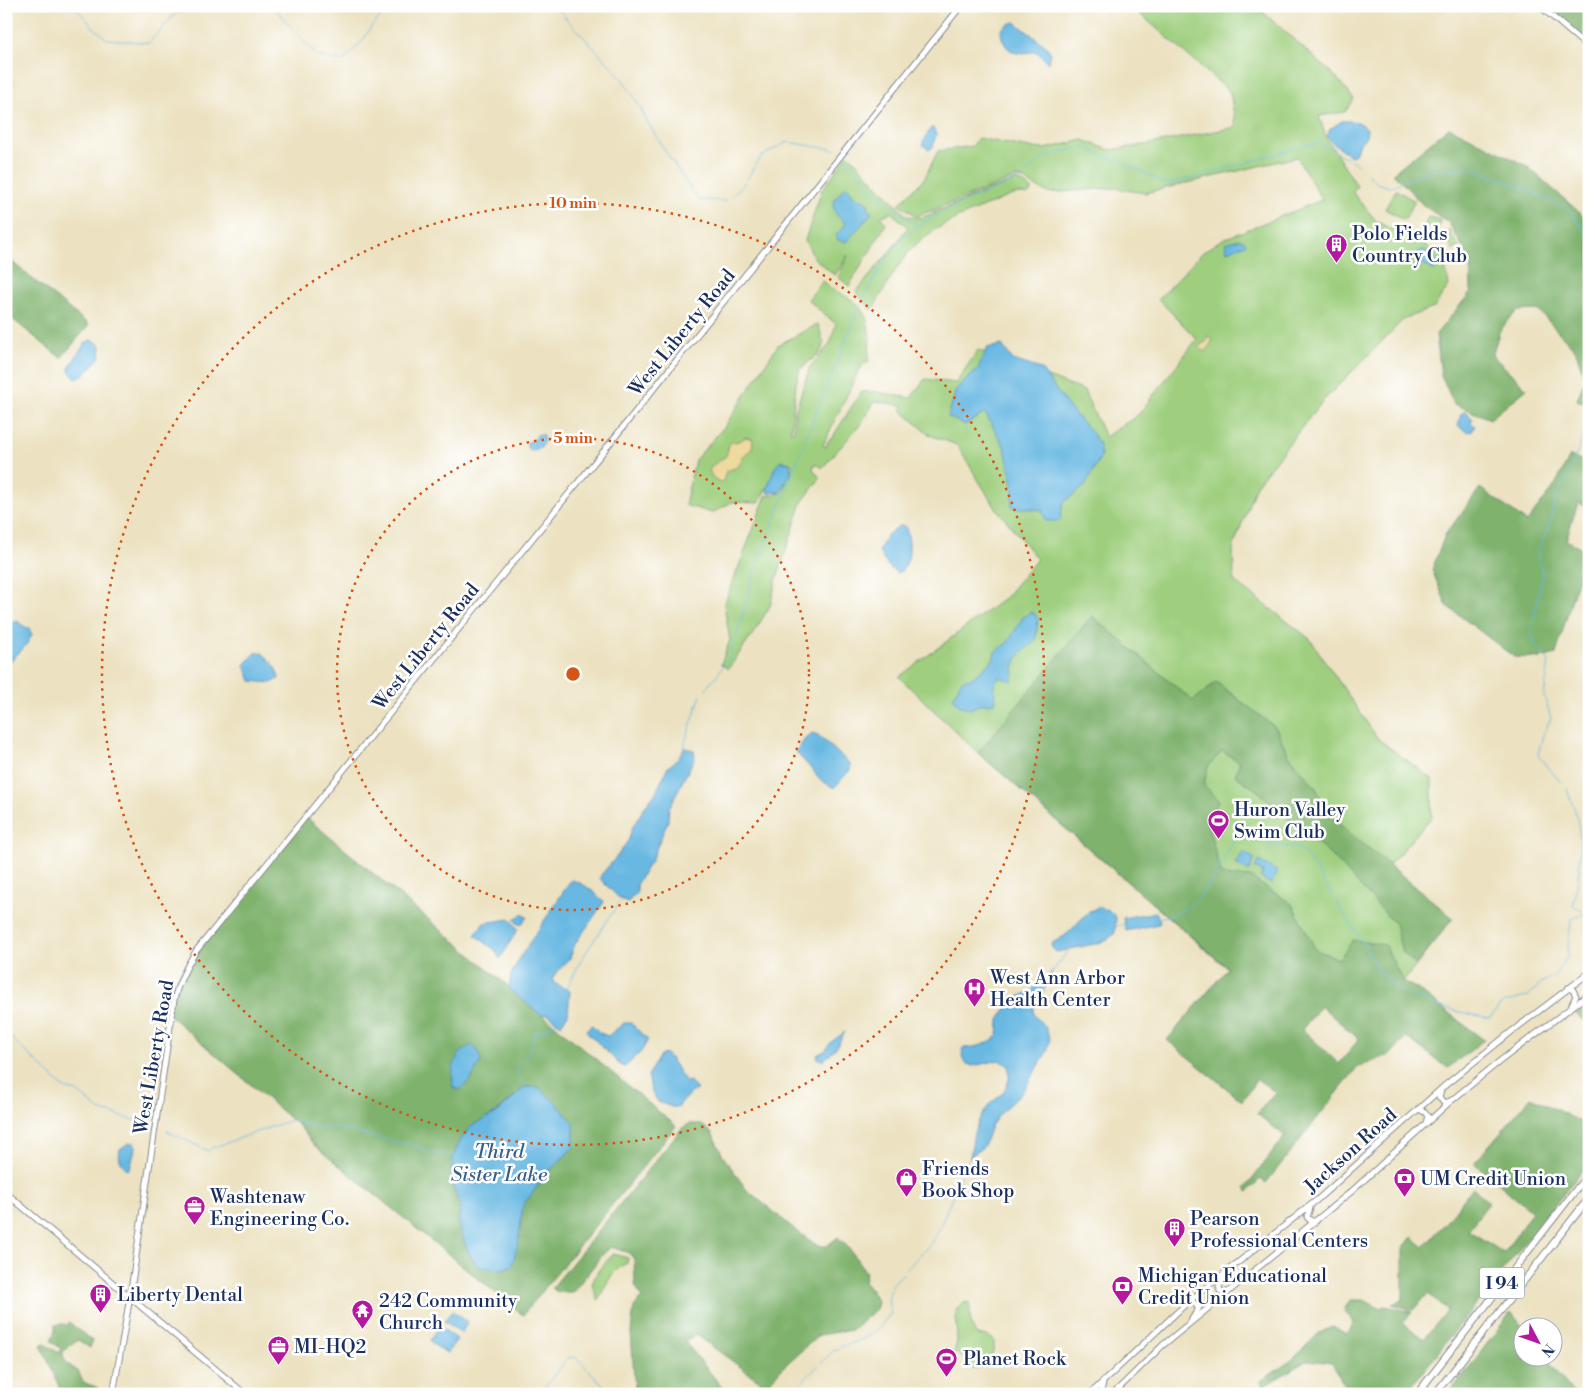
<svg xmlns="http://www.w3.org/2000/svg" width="1595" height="1400" viewBox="0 0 1595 1400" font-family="'Libre Bodoni',serif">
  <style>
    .green { fill: #9fcf7e; stroke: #5d7f6e; fill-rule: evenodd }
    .forest { fill: #7fb26d; stroke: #4d7066; fill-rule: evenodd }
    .sand { fill: #eeda9e; stroke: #84847e }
    .water { fill: #67b8e2; stroke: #4174a0 }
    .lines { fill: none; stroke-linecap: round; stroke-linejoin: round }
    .stream { stroke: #67b8e2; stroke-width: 1 }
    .secondary-casing { stroke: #848890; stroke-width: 7 }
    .motorway-casing { stroke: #848890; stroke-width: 8 }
    .secondary { stroke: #fff; stroke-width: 5 }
    .motorway { stroke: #fff; stroke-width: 6 }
    .ring { fill: none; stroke: #d45514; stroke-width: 2.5; stroke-dasharray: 2.5 5 }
    .labels { text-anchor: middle; stroke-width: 5; stroke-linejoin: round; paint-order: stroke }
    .shield { fill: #fff; stroke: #5f6d8e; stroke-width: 1 }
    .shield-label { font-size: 18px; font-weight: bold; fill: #1b2f5e }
    .poi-label { font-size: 19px; fill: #1b2f5e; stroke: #fff; text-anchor: start }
    .street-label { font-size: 19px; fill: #1b2f5e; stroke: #fff }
    .water-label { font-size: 20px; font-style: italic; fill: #365f8c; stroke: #fff }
    .centre { fill: #d45514; stroke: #fff; stroke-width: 2.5 }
    .ring-label { font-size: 15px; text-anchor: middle; font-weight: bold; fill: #d45514; stroke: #fff; stroke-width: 5; stroke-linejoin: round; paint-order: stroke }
  </style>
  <rect width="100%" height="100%" fill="#fff"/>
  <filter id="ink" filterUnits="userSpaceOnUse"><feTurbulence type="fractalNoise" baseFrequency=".02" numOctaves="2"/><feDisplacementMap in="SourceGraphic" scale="10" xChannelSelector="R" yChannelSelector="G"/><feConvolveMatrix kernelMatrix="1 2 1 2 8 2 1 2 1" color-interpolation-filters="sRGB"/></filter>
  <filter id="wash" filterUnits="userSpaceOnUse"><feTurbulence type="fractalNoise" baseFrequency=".0096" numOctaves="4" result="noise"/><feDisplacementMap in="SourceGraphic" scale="20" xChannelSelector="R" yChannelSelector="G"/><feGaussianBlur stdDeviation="1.12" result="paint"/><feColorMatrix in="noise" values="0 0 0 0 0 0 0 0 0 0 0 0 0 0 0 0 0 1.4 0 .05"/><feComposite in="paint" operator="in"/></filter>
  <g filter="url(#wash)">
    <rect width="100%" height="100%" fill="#ece2c1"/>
    <g class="green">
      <path d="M1131 6H1256L1334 75 1354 99 1345 112 1319 116 1326 137 1357 186 1353 193 1377 222 1420 242 1443 257 1449 285 1434 308 1405 318 1322 402 1256 485 1233 548 1234 581 1310 639 1378 739 1432 779V817L1389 865 1453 918 1359 1039 1321 1006 1302 1029 1228 969 978 753 899 677 1006 597 1037 559 993 504 957 445 930 435 901 410 904 406 875 401 861 424 822 468 815 463 813 469 820 478 802 502 776 581 770 606 751 637 728 669 721 664 730 640 724 605 766 496 782 493 793 465 781 460 759 503 732 502 712 513 685 505 695 460 725 426 778 345 818 324 824 344 820 353 800 369 796 383 791 431 794 432 795 412 810 367 830 344 836 324 808 300 822 281C831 289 842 294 852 300 872 314 871 340 868 362L863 364 857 374 823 445 826 447 828 441 832 438 861 392H877L911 398 925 379 956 383 978 350 1084 391 1105 437 1138 415 1197 339 1158 299 1204 251 1221 240 1322 200 1297 157 1145 193 1113 188 1048 193 1018 177 917 216 899 204 924 179 938 151 973 146 978 138 1030 148 1045 149 1083 140 1110 150 1145 145 1236 127 1230 92ZM1216 682 1276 728 1288 754 1316 788 1326 812Z"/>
      <path d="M848 154 907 216 921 218 986 191 1018 180 1033 190 1027 195C1016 191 1001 200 991 204 960 216 924 230 904 258 892 274 883 293 872 310L856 292 888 254 908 227 891 212 881 217 886 224 849 286 838 277 848 255 835 275 814 258 805 240 822 190Z"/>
      <path d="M1396 190 1415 201 1404 220 1385 209Z"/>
      <path d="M1428 217 1440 220V223L1438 228 1434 229 1425 225Z"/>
      <path d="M1449 230 1459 247 1453 250 1443 233Z"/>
      <path d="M613 1254 628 1258 627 1263C609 1273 608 1283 598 1300L592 1284 598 1271Z"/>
      <path d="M968 1302 971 1304C968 1313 971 1328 977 1335L987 1336 994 1340C995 1353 988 1370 973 1369L964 1358 954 1352 957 1341 956 1310 961 1304Z"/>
    </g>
    <g class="forest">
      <path d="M1548 6H1589V41Z"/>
      <path d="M1449 127 1527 166 1579 212 1589 224V404L1577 400 1585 379 1576 351 1538 310 1517 311 1500 330 1492 355 1527 389 1490 419 1454 404 1441 375 1436 334 1471 292 1470 259 1448 222 1424 206 1393 173Z"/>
      <path d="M6 257 89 325 61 358 6 314Z"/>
      <path d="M1570 456 1589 463V507L1578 503 1566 540 1586 550 1556 654 1541 658 1514 657 1447 606 1432 570 1445 535 1480 488 1527 522 1555 485Z"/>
      <path d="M1092 616 1193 701 1216 682 1276 728 1288 754 1316 788 1326 813 1453 918 1416 965 1402 952 1395 924 1336 860 1259 792 1235 775 1240 762 1222 751 1208 767 1204 785 1219 801 1206 820 1222 875 1250 877 1292 904 1316 950 1339 959 1353 940 1385 945 1403 982 1416 988 1484 1040 1448 1068 1406 1037 1391 1054 1357 1068 1266 1183 1260 1179 1248 1192 1245 1189 1285 1136 1257 1114 1275 1092 1257 1079 1242 1101 1167 1040 1228 968 978 753ZM1321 1006 1359 1039 1339 1064 1302 1029Z"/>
      <path d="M307 818 676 1126 523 1315 315 1146 299 1126 156 1004ZM515 1095 574 1147 551 1169 523 1205 518 1244 472 1260 466 1245 459 1218 474 1125C491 1117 502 1109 515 1095Z"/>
      <path d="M1589 1007V1025L1576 1014Z"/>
      <path d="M1531 1097 1589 1126V1162L1405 1394H1349L1332 1363 1308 1360 1264 1386 1261 1381 1292 1360 1318 1334 1333 1326 1346 1334 1354 1323 1344 1310 1350 1300H1364L1379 1308 1385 1306 1412 1312 1403 1323 1424 1339 1448 1310 1428 1294 1413 1310 1392 1304 1403 1300V1248L1412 1237 1424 1247 1452 1215 1473 1187 1489 1203 1468 1230 1504 1253 1532 1212 1474 1163Z"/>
      <path d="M689 1124H701L712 1133 723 1156 746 1189 798 1232 818 1246H827L838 1237 850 1249 866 1273 864 1282 873 1292 878 1303 876 1309 852 1330 819 1335 782 1368 770 1381 761 1382 695 1334 685 1342 721 1386 722 1394H637L635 1391 631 1332 634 1307 642 1297 635 1285 634 1259 629 1253 611 1247 603 1254 573 1292H557L552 1288 681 1129Z"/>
      <path d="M1511 1312 1523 1327 1522 1358H1546L1574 1394H1449Z"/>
      <path d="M69 1322 92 1341 90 1348 78 1340 63 1351C62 1362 71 1366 79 1372 83 1391 97 1380 102 1394H58L59 1386 41 1345 43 1343 59 1353 61 1349 51 1341 55 1331V1325L64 1324 67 1326Z"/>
    </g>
    <g class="sand">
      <path d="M1208 336 1213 339 1206 352 1201 350 1199 346 1206 342Z"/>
      <path d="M746 437 753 439 752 449 743 456 738 467 726 471 723 481 720 482C714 479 708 474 710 467L726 456 729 445 731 442 739 441Z"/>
    </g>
    <g class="water">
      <path d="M1015 22 1047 47 1050 52 1048 63 1037 52C1030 51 1023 54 1017 53 1007 51 1001 40 1001 31 1004 25 1008 24 1015 22Z"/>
      <path d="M1342 121C1353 121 1360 120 1367 129L1366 137 1360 143 1354 155 1351 156 1334 144 1327 136 1330 129Z"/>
      <path d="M931 128H933L936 134 933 147 929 150 923 145V142Z"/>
      <path d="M846 186 854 196 869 204 867 209 872 213 846 242 838 240 836 235 846 224C828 208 830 203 846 186Z"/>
      <path d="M1239 239 1244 240 1246 244 1227 251 1225 243Z"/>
      <path d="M1423 249 1435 257 1438 266 1435 271 1421 263 1417 259 1416 253Z"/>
      <path d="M91 340 95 341 101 346 100 357 84 375 75 378 69 371V368L85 343Z"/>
      <path d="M1002 345 1013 360 1041 369 1071 410 1093 434 1099 445 1101 456 1085 486 1063 503 1060 521H1046L1042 510 1012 507 1013 485 1005 448 985 413 965 425 948 417 956 389 978 369 987 348Z"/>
      <path d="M1465 411 1473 419 1471 422 1475 426 1472 431 1467 432 1458 426 1461 414Z"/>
      <path d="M538 434 543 435 544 441 541 448 530 451 527 447V442L534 440Z"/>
      <path d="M781 461 790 463 791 474C786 479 784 486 780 492L768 493 767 489C771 479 772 467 781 461Z"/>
      <path d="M899 526H905C911 538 912 569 897 573 888 567 883 561 879 551L887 535Z"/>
      <path d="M1031 612 1034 613 1038 619 1036 639C1028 650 1020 648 1015 665 1013 670 1015 675 1012 681 1007 681 1004 677 998 678 990 688 995 690 996 701L994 703 981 704 970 709 959 705 953 698 961 681 965 679 972 678 993 660 995 652 1008 642 1023 617Z"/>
      <path d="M6 620 17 621 25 627 29 628 32 635C26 647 17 656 6 664Z"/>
      <path d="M255 653H262C271 661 277 666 279 679L271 683 251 681 245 665Z"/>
      <path d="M812 733 818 735 851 765 850 770 834 788 821 780 796 752 805 739Z"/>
      <path d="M684 748 694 750 695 757 669 808 668 821 651 861 637 883V892L628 902 620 899 600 879 601 875 618 855 629 839 632 828 644 808 655 794 668 767 678 759Z"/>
      <path d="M1243 852 1255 859 1248 871 1236 864Z"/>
      <path d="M1259 861 1278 872 1271 884 1260 877 1263 872 1255 868Z"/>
      <path d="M571 880C584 883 595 892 604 902L575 944 570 958 552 978 554 983 570 991 568 1014 561 1025 547 1014 541 1015 509 989 511 975 519 959Z"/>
      <path d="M1098 907 1109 910 1116 917 1115 933 1107 940 1099 943 1056 952 1052 948 1051 944C1056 940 1063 938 1068 933 1079 923 1083 914 1098 907Z"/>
      <path d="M1156 912 1160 921 1159 924 1126 931 1123 918Z"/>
      <path d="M522 914 527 917 521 925 517 923 514 919Z"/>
      <path d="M510 919 518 929 500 959 495 950 475 935 484 923Z"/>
      <path d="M1052 972C1049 986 1038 997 1033 1011L1035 1016 1045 1026 1050 1040 1047 1052 1021 1094 999 1115 991 1126 984 1146 970 1157 974 1133 979 1120 990 1104 1003 1093 1009 1080V1066L999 1060 973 1066 965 1063 962 1056 963 1048C977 1048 987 1044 998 1036L999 1020 1011 1001 1031 991Z"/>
      <path d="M624 1023H631L648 1040 641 1052 625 1067 619 1064 586 1031 590 1026 592 1025 600 1033 608 1036Z"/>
      <path d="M845 1032 836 1048 832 1051 830 1055 828 1056 824 1060 818 1059 817 1055 826 1050 831 1042Z"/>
      <path d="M472 1045 477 1050 481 1061 471 1079 460 1090 453 1088C451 1070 453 1053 472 1045Z"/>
      <path d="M665 1053C675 1061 678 1074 687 1082L690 1081 697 1090 690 1093C688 1099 681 1100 679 1107H672L658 1102 651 1090 648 1075 660 1055Z"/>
      <path d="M524 1087H538L550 1097 574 1123V1147L551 1169 523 1205 518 1244 512 1266 501 1269 479 1267C468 1256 460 1234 459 1218 459 1214 461 1210 460 1207 458 1198 453 1190 452 1181 449 1162 458 1138 472 1126 480 1120 491 1117 499 1111 508 1104 516 1094 524 1087Z"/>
      <path d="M129 1143H134L136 1145 130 1168 128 1170C120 1163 118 1159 120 1149Z"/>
      <path d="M452 1311 468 1322 461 1333 444 1321Z"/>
      <path d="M439 1326 457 1339 447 1353 431 1343 430 1340Z"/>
    </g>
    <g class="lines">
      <g class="stream">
        <path d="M65 6 77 9 91 25 107 39 149 43 176 13 219 6"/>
        <path d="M273 6 317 56 343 62 363 40 373 24 393 6"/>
        <path d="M556 6C579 36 611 61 632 93 638 103 643 113 648 123 664 150 681 175 699 200L726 201 742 186 761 157 787 142 837 150"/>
        <path d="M1304 146 1319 143 1358 164"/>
        <path d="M846 157 881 198 918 226"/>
        <path d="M1122 162 1166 184 1197 177 1300 147"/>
        <path d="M1366 173 1377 183 1389 187 1438 169 1472 168 1530 191 1569 210 1589 237"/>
        <path d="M1021 177 1044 157 1074 149 1088 148 1099 155 1119 161"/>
        <path d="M1587 429 1589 426"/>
        <path d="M805 440C816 412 828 384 840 355 855 317 875 265 906 236 937 207 981 198 1018 179"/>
        <path d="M1571 469 1584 434"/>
        <path d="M706 689 729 659 743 614 754 573 804 444"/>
        <path d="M685 749V742L701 695"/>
        <path d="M1560 782 1538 754 1543 735 1551 718 1544 696 1549 662 1535 645 1531 631 1543 575 1537 553 1548 528 1557 496 1570 470"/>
        <path d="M1567 789C1570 798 1574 806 1576 815 1584 844 1579 877 1573 905L1585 913"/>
        <path d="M1158 918C1163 917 1169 916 1174 914 1207 903 1221 863 1236 836L1265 844 1298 848 1305 853 1365 946 1378 971 1393 984 1405 993 1432 1004 1455 1011 1490 1018 1502 1003 1529 996 1540 984 1555 975 1567 957 1571 919 1589 913"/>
        <path d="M1117 926 1125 924"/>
        <path d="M1052 972 1068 951"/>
        <path d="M567 988 581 960 619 903"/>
        <path d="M6 1033 64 1088 77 1092 99 1110 144 1123"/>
        <path d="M524 1087 517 1074 518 1065 525 1059 530 1049 535 1031H542L557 1022"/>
        <path d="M167 1131 208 1151 212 1148 291 1120 315 1127 338 1128 414 1146 432 1153 454 1155"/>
        <path d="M539 1394 568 1358 576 1357 612 1394"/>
        <path d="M790 1394 834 1350 865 1338 879 1328 891 1313 888 1301 891 1286 931 1243 940 1227 965 1165 970 1157"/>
      </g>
    </g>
  </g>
  <g filter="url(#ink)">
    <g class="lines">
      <defs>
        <g id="secondary">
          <path d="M1540 6 1589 48"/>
          <path d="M1568 988 1573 990 1576 996 1572 1004"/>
          <path d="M1441 1090 1439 1097 1444 1103 1450 1101"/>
          <path d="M1418 1109 1425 1112 1428 1116 1426 1123"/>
          <path d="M6 1193 245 1394"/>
          <path d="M1310 1208 1307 1217 1311 1221H1316"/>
          <path d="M1226 1276 1219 1286 1220 1291 1228 1293"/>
          <path d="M1188 1302H1193L1199 1308 1192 1319"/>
          <path d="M113 1394 130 1297 174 1000C178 982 186 967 196 951L611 442 961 6"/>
          <path d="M1090 1394 1188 1302 1317 1200 1443 1087 1511 1032 1589 973"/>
          <path d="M1103 1394 1101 1390 1103 1384"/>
          <path d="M1113 1394 1163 1345 1352 1191 1452 1100 1500 1061 1589 994"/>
        </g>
        <g id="motorway">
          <path d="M1417 1394 1589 1173"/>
          <path d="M1435 1394 1589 1198"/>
        </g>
      </defs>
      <use href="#secondary" class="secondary-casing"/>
      <use href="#motorway" class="motorway-casing"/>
      <use href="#secondary" class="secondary"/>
      <use href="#motorway" class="motorway"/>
    </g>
  </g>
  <g class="ring">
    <circle cx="573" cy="674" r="236"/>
    <circle cx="573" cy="674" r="471"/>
  </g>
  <defs>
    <symbol id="building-pin" viewBox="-11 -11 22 30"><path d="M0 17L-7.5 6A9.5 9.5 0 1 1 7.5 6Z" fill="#b5179e" stroke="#fff"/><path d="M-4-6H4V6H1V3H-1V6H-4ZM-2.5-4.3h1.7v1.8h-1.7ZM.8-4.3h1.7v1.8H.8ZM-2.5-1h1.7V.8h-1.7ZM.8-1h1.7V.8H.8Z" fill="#fff"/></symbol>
    <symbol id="stadium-pin" viewBox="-11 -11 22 30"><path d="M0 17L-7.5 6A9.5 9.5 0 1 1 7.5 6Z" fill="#b5179e" stroke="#fff"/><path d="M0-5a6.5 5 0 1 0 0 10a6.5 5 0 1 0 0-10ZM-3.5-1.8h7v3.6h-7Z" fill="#fff"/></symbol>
    <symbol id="hospital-pin" viewBox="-11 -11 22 30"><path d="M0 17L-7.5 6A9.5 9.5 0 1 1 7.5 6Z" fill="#b5179e" stroke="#fff"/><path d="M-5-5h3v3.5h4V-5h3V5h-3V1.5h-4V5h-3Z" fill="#fff"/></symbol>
    <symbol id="bank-pin" viewBox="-11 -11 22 30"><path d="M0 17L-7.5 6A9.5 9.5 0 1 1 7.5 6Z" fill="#b5179e" stroke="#fff"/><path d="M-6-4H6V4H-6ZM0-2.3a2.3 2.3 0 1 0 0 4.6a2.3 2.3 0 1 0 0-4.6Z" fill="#fff"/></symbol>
    <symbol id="shop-pin" viewBox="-11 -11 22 30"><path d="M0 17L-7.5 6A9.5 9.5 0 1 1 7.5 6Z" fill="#b5179e" stroke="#fff"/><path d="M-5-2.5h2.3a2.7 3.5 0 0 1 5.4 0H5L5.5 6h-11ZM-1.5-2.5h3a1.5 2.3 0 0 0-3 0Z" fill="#fff"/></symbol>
    <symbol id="office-pin" viewBox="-11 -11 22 30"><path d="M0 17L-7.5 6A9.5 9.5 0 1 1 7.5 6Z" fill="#b5179e" stroke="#fff"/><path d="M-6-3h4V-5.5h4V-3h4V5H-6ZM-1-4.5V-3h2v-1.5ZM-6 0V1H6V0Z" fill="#fff"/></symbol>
    <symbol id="temple-pin" viewBox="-11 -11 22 30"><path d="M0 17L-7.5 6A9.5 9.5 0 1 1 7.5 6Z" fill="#b5179e" stroke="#fff"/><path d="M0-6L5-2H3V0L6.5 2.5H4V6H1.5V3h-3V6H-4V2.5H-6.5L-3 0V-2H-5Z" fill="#fff"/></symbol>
  </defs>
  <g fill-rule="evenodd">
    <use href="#building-pin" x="1324" y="232" width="25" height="34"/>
    <use href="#stadium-pin" x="1206" y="808" width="25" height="34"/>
    <use href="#hospital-pin" x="962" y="976" width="25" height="34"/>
    <use href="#bank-pin" x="1392" y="1166" width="25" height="34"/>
    <use href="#shop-pin" x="894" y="1166" width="25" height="34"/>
    <use href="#office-pin" x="182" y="1194" width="25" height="34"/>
    <use href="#building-pin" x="1162" y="1216" width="25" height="34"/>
    <use href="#bank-pin" x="1110" y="1274" width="25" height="34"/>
    <use href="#building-pin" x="88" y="1282" width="25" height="34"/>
    <use href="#temple-pin" x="350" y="1298" width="25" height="34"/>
    <use href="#office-pin" x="266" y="1334" width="25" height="34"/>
    <use href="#stadium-pin" x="934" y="1346" width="25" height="34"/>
  </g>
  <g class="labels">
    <rect class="shield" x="1479.5" y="1267.5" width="45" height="31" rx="4"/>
    <g class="shield-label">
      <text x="1502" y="1289">I 94</text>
    </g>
    <g class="poi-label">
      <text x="1352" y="240">Polo Fields<tspan x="1352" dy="22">Country Club</tspan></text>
      <text x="1234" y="816">Huron Valley<tspan x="1234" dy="22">Swim Club</tspan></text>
      <text x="990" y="984">West Ann Arbor<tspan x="990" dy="22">Health Center</tspan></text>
      <text x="922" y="1175">Friends<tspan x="922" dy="22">Book Shop</tspan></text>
      <text x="1420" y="1185">UM Credit Union</text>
      <text x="210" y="1203">Washtenaw<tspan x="210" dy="22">Engineering Co.</tspan></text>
      <text x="1190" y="1225">Pearson<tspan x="1190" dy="22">Professional Centers</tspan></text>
      <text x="1138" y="1282">Michigan Educational<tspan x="1138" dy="22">Credit Union</tspan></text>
      <text x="117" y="1301">Liberty Dental</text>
      <text x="379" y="1307">242 Community<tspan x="379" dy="22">Church</tspan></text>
      <text x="294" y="1353">MI-HQ2</text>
      <text x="963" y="1365">Planet Rock</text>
    </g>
    <g class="street-label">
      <text transform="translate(681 332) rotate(-51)" y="7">West Liberty Road</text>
      <text transform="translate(425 646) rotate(-51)" y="7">West Liberty Road</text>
      <text transform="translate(153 1057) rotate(-80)" y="7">West Liberty Road</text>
      <text transform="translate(1350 1150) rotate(-42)" y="7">Jackson Road</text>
    </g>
    <g class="water-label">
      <text x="499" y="1158">Third<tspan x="499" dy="23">Sister Lake</tspan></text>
    </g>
  </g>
  <circle cx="573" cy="674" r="8" class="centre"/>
  <g class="ring-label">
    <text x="573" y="208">10 min</text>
    <text x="573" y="443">5 min</text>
  </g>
  <rect width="1595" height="1400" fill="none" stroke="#fff" stroke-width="25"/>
  <g transform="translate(1538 1342) rotate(131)"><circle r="24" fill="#ffffff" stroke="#a4acbf"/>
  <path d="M0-4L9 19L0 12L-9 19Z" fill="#b5179e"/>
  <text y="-8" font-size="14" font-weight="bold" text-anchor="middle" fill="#1b2f5e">N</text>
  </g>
</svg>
